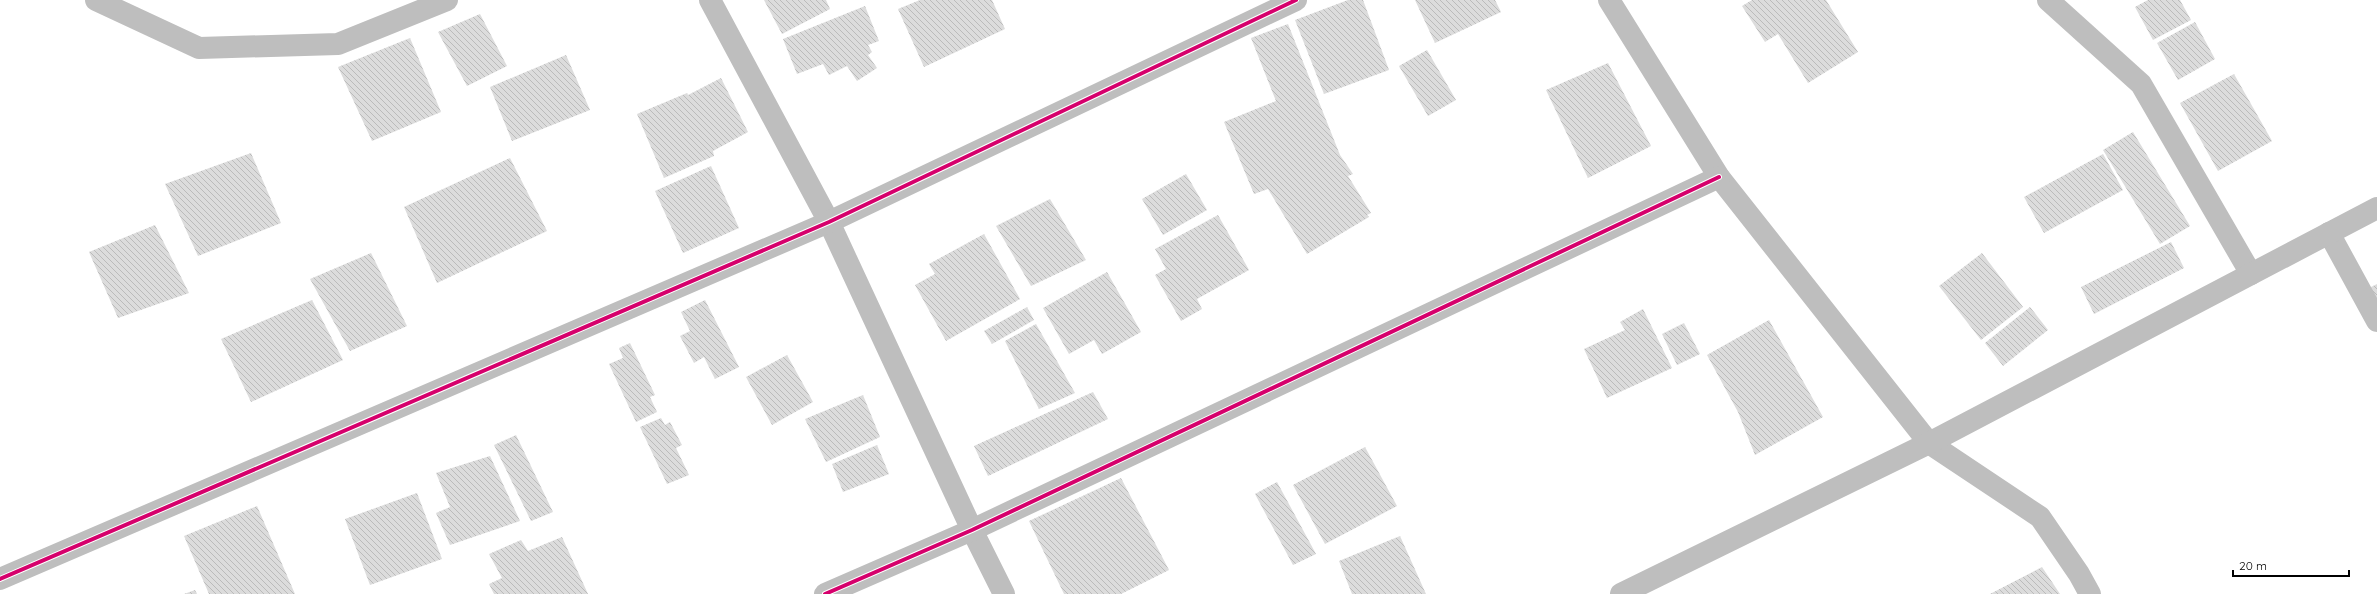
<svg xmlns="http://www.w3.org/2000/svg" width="2377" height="594" viewBox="0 0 2377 594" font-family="Quicksand,sans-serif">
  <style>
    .building { fill: url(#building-back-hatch) }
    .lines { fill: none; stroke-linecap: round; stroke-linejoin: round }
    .street { stroke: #bebebe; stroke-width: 22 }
    .cycleway-casing { stroke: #fff; stroke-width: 6 }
    .cycleway { stroke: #d6006c; stroke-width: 4 }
  </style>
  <defs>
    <pattern id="building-back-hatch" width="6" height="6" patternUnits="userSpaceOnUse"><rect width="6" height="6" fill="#dcdcdc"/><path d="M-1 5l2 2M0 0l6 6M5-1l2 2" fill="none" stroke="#bbb"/></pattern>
  </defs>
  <rect width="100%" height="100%" fill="#fff"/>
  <g class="building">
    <path d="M764 0H826L830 9 782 34Z"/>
    <path d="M920 0H992L1005 29 924 67 898 9Z"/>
    <path d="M1348 0H1363L1389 70 1324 94 1295 20Z"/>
    <path d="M1415 0H1495L1501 12 1435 43Z"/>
    <path d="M1752 0H1826L1858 52 1808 83 1778 34 1765 42 1742 6Z"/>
    <path d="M2148 0H2180L2191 20 2153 40 2135 7Z"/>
    <path d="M865 6 879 41 868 45 872 52 868 55 877 68 857 81 847 66 829 75 823 64 797 74 783 39Z"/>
    <path d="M480 14 507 66 467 86 438 32Z"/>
    <path d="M2195 22 2215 59 2178 80 2157 43Z"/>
    <path d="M1288 24 1340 155 1353 174 1348 176 1371 213 1367 215 1369 217 1307 254 1268 189 1254 194 1224 122 1276 101 1251 38Z"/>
    <path d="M410 38 441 112 372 141 338 67Z"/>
    <path d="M1427 50 1456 100 1428 116 1399 66Z"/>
    <path d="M566 55 590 110 512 141 490 87Z"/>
    <path d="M1608 63 1651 146 1588 178 1546 90Z"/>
    <path d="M2234 74 2272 141 2218 171 2180 103Z"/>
    <path d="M721 78 748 132 713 151 714 156 664 178 637 114 687 93 688 95Z"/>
    <path d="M2133 132 2190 226 2160 244 2103 150Z"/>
    <path d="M251 153 281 223 198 256 165 184Z"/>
    <path d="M2103 154 2123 190 2044 233 2024 197Z"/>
    <path d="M510 158 547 231 437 283 404 207Z"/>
    <path d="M711 166 739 228 683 253 655 191Z"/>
    <path d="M1186 174 1207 210 1163 235 1142 199Z"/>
    <path d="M1050 199 1086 260 1031 286 996 226Z"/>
    <path d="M1218 215 1249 270 1197 299 1202 309 1181 321 1155 275 1166 269 1155 249Z"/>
    <path d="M155 225 189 293 118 318 89 252Z"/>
    <path d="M984 234 1020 299 946 341 915 285 935 274 929 264Z"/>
    <path d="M2171 242 2184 268 2094 314 2081 287Z"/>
    <path d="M371 253 407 326 350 351 310 279Z"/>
    <path d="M1982 253 2023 307 1981 340 1939 286Z"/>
    <path d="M1107 272 1141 332 1102 354 1094 340 1069 354 1043 308Z"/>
    <path d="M2377 284V302L2369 288Z"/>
    <path d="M312 300 343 360 251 402 221 339Z"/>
    <path d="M705 300 739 367 715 379 704 357 694 363 680 336 690 331 681 312Z"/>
    <path d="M1027 307 1034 320 992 344 984 331Z"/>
    <path d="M2030 307 2048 330 2003 366 1985 343Z"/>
    <path d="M1643 309 1672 368 1607 398 1584 349 1625 330 1620 322Z"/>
    <path d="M1769 320 1823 417 1755 455 1738 412 1707 355Z"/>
    <path d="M1684 323 1700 354 1677 365 1662 334Z"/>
    <path d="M1036 324 1075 393 1039 409 1005 341Z"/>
    <path d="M630 343 655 395 650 397 657 412 636 422 609 364 623 358 619 348Z"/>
    <path d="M787 355 813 402 772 425 746 377Z"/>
    <path d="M1093 392 1108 419 988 476 974 446Z"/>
    <path d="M863 395 880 437 826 462 805 419Z"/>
    <path d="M661 418 665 425 670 422 682 445 676 448 689 475 667 484 640 427Z"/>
    <path d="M516 435 553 512 531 521 494 445Z"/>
    <path d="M877 445 889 474 843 492 832 464Z"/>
    <path d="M1365 447 1397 506 1325 544 1293 485Z"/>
    <path d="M490 456 520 521 450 545 436 513 450 507 436 473Z"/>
    <path d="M1121 478 1169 570 1121 594H1064L1029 521Z"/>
    <path d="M1277 482 1316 554 1293 565 1255 494Z"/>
    <path d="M417 493 442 559 370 585 345 519Z"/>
    <path d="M257 506 295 594H209L184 536Z"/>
    <path d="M1400 536 1426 594H1352L1339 561Z"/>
    <path d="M562 537 588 594H494L489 584 502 578 489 554 521 540 528 551Z"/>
    <path d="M2042 567 2060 594H1990Z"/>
    <path d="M195 590 197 594H184Z"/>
  </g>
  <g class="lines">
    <g class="street">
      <path d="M96 0 199 48 338 44 447 0"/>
      <path d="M710 0 829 222 972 530 1004 594"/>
      <path d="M1609 0 1719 177 1929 443 2040 517 2079 574 2090 594"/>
      <path d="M2048 0 2141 84 2251 274"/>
      <path d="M2329 233 2377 321"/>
      <path d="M0 579 829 222 1296 0"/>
      <path d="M825 594 972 530 1719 177"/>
      <path d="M1621 594 1929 443 2377 208"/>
    </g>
    <defs>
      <g id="cycleway">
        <path d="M0 579 829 222 1296 0"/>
        <path d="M825 594 972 530 1719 177"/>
      </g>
    </defs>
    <use href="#cycleway" class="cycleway-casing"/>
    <use href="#cycleway" class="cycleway"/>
  </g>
  <path d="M2233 570v6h116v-6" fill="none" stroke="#000000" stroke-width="2"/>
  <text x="2239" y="570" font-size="12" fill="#000000" stroke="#ffffff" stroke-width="3" paint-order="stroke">20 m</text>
</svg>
